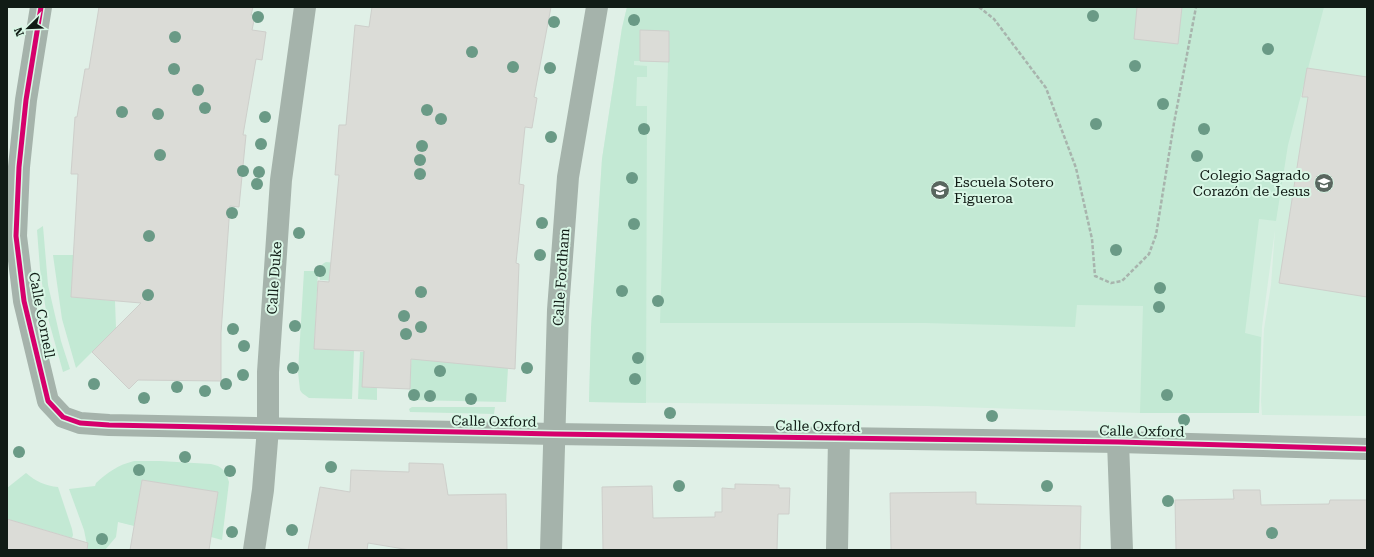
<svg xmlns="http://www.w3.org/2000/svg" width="1374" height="557" viewBox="0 0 1374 557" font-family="'Roboto Serif',serif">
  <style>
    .built { fill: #d2eede }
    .green { fill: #c3e9d4 }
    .building { fill: #dbdcd7; stroke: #cecfcb }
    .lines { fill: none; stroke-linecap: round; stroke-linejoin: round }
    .path { stroke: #a8b4ad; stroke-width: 2.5; stroke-dasharray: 4 2; stroke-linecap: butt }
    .street { stroke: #a5b3ab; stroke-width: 22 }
    .cycleway-casing { stroke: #d9f7e6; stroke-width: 8 }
    .cycleway { stroke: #d6006c; stroke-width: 5 }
    .tree { fill: #6a9a86 }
    .labels { text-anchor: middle; stroke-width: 4; stroke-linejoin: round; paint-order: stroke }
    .poi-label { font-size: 14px; fill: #111c16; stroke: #d9f7e6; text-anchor: end }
    .street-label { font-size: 14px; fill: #111c16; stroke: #d9f7e6 }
  </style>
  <rect width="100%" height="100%" fill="#e0f0e7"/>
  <path class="built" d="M627 7H1367V416L1262 415 1261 401 1264 329 1271 285 1275 230 1262 327 1259 413H1140L927 406 589 402 591 328 602 159 622 28Z"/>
  <g class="green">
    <path d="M627 7H1324L1288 145 1276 221 1259 219 1245 333 1261 337 1259 413H1140L1143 306 1077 305 1075 327 925 323H660L669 31 640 30V61H634V65L647 66V77H637L636 106H647L646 403 589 402 591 328 602 159 622 28Z"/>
    <path d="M43 226 48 285 61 341 70 369 63 372 46 311 40 269 37 230Z"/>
    <path d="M53 255H74L71 297 115 301 116 328 76 368 62 319Z"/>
    <path d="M326 262 367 266 508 368 506 402 409 400 412 350 361 282 320 280C319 272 318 266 326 262Z"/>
    <path d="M304 271H318L314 349 354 351 352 399 309 398 302 393 300 390 298 372Z"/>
    <path d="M360 352H364L363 387 377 388V400L358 399Z"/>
    <path d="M412 407H495L494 414 410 412 409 409Z"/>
    <path d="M134 461H160L211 464C222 466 226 471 229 482L222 540 211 537 218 492 142 480 134 526 118 522 116 537 105 550H88L84 530 69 489 95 486 96 483C108 472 118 465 134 461Z"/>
    <path d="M26 473C35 481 46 486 58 487L72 529 73 535 72 538 7 519V488Z"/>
  </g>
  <g class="building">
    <path d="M99 7H253L251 15 255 16 252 30 266 32 262 60 256 59 243 135H246L239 207 230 206 221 333V381L138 380 129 389 92 352 141 303 71 297 78 174H71L75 117H77L85 69H89Z"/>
    <path d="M372 7H551L534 97 537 98 532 128 525 127 519 184 524 185 516 263 519 264 515 369 411 359 410 389 362 387 364 351 314 349 318 281 329 282 339 175H335L339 125H346L355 25 369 27Z"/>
    <path d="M1137 7H1182L1178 44 1134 39Z"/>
    <path d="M640 30 669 31V62L640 61Z"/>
    <path d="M1307 68 1367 77V297L1279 283 1308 97H1302Z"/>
    <path d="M409 463 443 464 448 495 506 494 507 550H410L368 543 367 550H308L320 487 350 492 351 470 409 472Z"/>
    <path d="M142 480 218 492 209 550H130Z"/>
    <path d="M735 484 779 485V488H790L789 514H778L777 550H603L602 487 652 486 653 518 715 517V512H722V488L735 489Z"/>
    <path d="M1233 490H1260L1261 505 1329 504 1330 500H1367V550H1176L1175 500 1234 499Z"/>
    <path d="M976 492V504L1081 506 1080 550H891L890 493Z"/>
    <path d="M7 519 88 543 87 550H7Z"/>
  </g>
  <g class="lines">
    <path class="path" d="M979 7 994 19 1046 88 1076 168 1092 239 1095 276 1111 283 1122 281 1149 254 1156 235 1174 123 1196 7"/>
    <g class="street">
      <path d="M41 7 26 100 19 167 16 236 24 301 48 401 63 417 80 423 109 425 554 434 1118 442 1367 449"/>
      <path d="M1118 442 1122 550"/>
      <path d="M254 550 263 490 268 428V372L281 180 305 7"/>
      <path d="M551 550 558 310 568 177 597 7"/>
      <path d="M837 550 839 438"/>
    </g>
    <defs>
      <path id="cycleway" d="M41 7 26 100 19 167 16 236 24 301 48 401 63 417 80 423 109 425 554 434 1118 442 1367 449"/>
    </defs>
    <use href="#cycleway" class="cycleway-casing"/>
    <use href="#cycleway" class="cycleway"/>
  </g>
  <g class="tree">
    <circle cx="1093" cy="16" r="6"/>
    <circle cx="258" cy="17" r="6"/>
    <circle cx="634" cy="20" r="6"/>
    <circle cx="554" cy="22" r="6"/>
    <circle cx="175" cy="37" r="6"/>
    <circle cx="1268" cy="49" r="6"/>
    <circle cx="472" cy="52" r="6"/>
    <circle cx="1135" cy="66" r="6"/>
    <circle cx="513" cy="67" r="6"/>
    <circle cx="550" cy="68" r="6"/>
    <circle cx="174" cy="69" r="6"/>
    <circle cx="198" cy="90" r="6"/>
    <circle cx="1163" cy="104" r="6"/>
    <circle cx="205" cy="108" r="6"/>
    <circle cx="427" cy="110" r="6"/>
    <circle cx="122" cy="112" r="6"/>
    <circle cx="158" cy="114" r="6"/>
    <circle cx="265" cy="117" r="6"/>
    <circle cx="441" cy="119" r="6"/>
    <circle cx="1096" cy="124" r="6"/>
    <circle cx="644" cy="129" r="6"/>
    <circle cx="1204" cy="129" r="6"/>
    <circle cx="551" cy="137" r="6"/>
    <circle cx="261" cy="144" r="6"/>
    <circle cx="422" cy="146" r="6"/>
    <circle cx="160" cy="155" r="6"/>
    <circle cx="1197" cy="156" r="6"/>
    <circle cx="420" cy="160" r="6"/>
    <circle cx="243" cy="171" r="6"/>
    <circle cx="259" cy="172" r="6"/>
    <circle cx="420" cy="174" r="6"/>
    <circle cx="632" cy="178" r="6"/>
    <circle cx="257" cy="184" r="6"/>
    <circle cx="232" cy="213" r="6"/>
    <circle cx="542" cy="223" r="6"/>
    <circle cx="634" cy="224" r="6"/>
    <circle cx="299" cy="233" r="6"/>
    <circle cx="149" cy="236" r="6"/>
    <circle cx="1116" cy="250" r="6"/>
    <circle cx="540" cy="255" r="6"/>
    <circle cx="320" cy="271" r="6"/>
    <circle cx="1160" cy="288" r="6"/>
    <circle cx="622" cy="291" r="6"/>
    <circle cx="421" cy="292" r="6"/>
    <circle cx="148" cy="295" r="6"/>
    <circle cx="658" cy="301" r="6"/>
    <circle cx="1159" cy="307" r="6"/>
    <circle cx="404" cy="316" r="6"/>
    <circle cx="295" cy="326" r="6"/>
    <circle cx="421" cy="327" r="6"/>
    <circle cx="233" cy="329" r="6"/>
    <circle cx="406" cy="334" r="6"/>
    <circle cx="244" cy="346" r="6"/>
    <circle cx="638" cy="358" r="6"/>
    <circle cx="293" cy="368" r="6"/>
    <circle cx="527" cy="368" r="6"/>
    <circle cx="440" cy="371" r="6"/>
    <circle cx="243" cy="375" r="6"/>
    <circle cx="635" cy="379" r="6"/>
    <circle cx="94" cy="384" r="6"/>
    <circle cx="226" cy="384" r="6"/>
    <circle cx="177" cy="387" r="6"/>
    <circle cx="205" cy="391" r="6"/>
    <circle cx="414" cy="395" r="6"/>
    <circle cx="1167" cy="395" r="6"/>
    <circle cx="430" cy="396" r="6"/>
    <circle cx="144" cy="398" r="6"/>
    <circle cx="471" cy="399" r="6"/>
    <circle cx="670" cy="413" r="6"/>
    <circle cx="992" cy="416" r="6"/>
    <circle cx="1184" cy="420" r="6"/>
    <circle cx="19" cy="452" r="6"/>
    <circle cx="185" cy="457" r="6"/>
    <circle cx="331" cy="467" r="6"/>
    <circle cx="139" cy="470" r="6"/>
    <circle cx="230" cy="471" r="6"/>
    <circle cx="679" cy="486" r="6"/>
    <circle cx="1047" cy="486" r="6"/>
    <circle cx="1168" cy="501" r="6"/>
    <circle cx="292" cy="530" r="6"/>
    <circle cx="232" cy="532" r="6"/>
    <circle cx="1272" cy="533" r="6"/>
    <circle cx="102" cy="539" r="6"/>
  </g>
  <defs>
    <symbol id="school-disc" viewBox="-11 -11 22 22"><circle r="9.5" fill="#59665f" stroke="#d9f7e6"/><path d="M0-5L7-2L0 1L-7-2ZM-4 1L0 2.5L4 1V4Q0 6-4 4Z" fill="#fff"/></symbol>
  </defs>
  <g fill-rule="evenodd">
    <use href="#school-disc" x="1313" y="172" width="22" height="22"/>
    <use href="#school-disc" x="929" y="179" width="22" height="22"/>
  </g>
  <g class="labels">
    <g class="poi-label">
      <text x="1310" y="180">Colegio Sagrado<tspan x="1310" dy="16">Corazón de Jesus</tspan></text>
      <text x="954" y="187" text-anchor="start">Escuela Sotero<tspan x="954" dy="16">Figueroa</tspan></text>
    </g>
    <g class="street-label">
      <text transform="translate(561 277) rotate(-86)" y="5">Calle Fordham</text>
      <text transform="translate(274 278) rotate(-86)" y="5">Calle Duke</text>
      <text transform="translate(42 315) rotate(79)" y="5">Calle Cornell</text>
      <text transform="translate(494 421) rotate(1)" y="5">Calle Oxford</text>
      <text transform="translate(818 426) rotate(1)" y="5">Calle Oxford</text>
      <text transform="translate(1142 431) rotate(1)" y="5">Calle Oxford</text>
    </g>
  </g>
  <rect width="1374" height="557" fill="none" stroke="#111c16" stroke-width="16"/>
  <g transform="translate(28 28) rotate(247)" stroke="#d9f7e6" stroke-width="3" paint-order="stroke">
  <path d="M0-3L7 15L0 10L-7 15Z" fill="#111c16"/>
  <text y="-6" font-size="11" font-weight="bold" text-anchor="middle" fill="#111c16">N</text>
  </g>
</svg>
